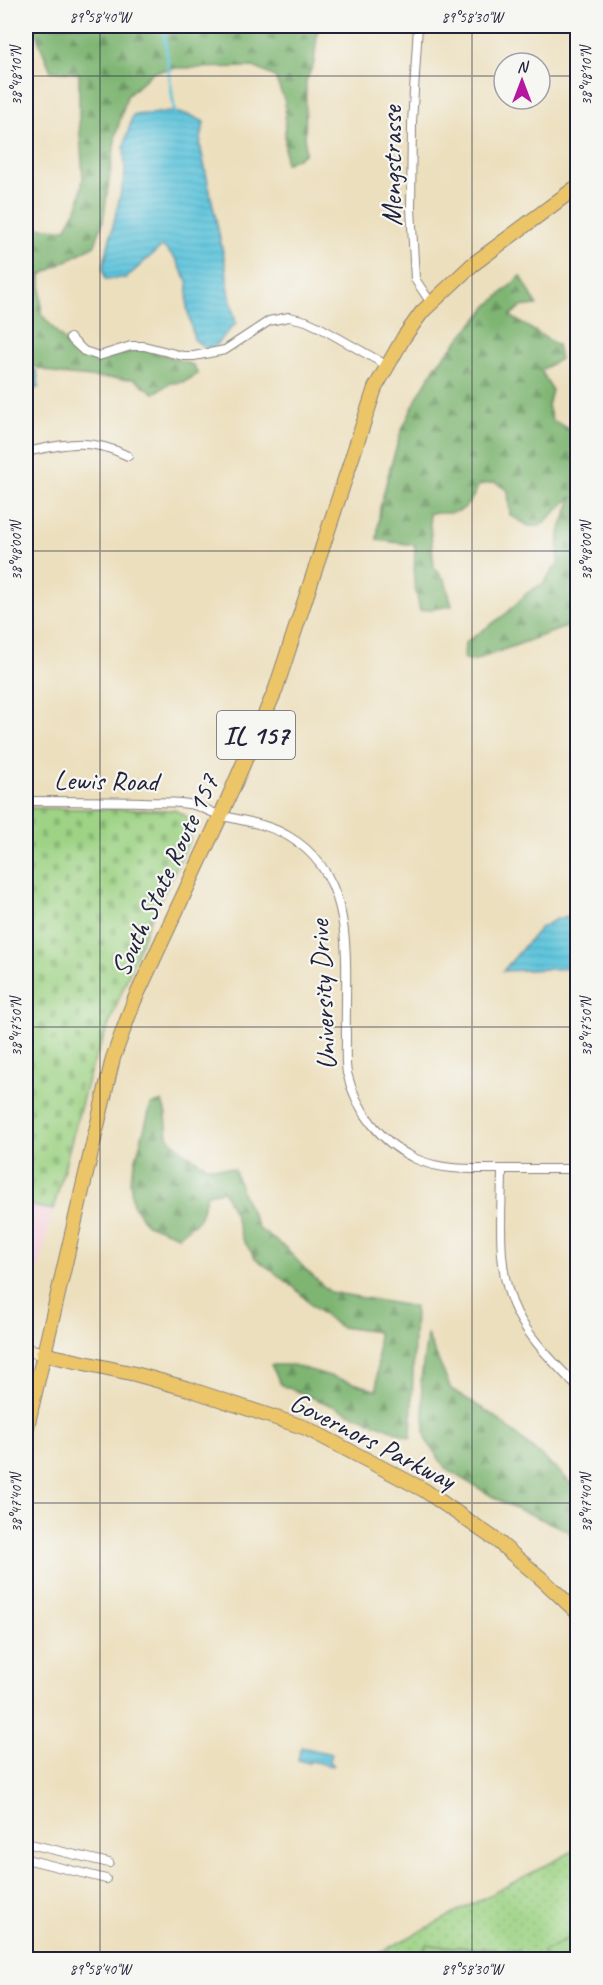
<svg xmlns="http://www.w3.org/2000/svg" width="603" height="1985" viewBox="0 0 603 1985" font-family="Caveat,sans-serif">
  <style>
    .built { fill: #f5cfdb }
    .grass { fill: url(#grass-dots); stroke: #607a60; stroke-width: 1.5 }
    .forest { fill: url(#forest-firs); stroke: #506c56; stroke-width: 1.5 }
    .cemetery { fill: url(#cemetery-stones); stroke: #607a60; stroke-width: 1.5 }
    .garden { fill: #9ed385; stroke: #607a60; stroke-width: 1.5 }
    .water { fill: url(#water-rules); stroke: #40748c; stroke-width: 1.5 }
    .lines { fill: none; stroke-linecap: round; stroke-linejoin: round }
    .stream { stroke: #5fc5dc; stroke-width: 3 }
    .minor-casing { stroke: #87807c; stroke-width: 10 }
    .secondary-casing { stroke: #87807c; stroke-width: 14 }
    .primary-casing { stroke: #87807c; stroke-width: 16 }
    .minor { stroke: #fff; stroke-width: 8 }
    .secondary { stroke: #f7e8c3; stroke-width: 12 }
    .primary { stroke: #ecc569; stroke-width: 14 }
    .ticks { fill: none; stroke: #22223b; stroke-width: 1.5; stroke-opacity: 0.45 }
    .labels { text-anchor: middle; stroke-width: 4.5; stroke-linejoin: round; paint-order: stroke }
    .shield { fill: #f6f6f2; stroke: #626272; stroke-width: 1.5 }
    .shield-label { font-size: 27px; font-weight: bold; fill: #22223b }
    .street-label { font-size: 28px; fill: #22223b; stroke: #f6f6f2 }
    .neatline { fill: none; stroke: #22223b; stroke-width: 2 }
    .ticks-label { font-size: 15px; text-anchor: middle; fill: #22223b }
  </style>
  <defs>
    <pattern id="grass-dots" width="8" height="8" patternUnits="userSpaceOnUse" patternTransform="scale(1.5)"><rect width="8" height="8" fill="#9ed385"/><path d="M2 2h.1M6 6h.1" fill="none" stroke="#88b574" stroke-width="1.8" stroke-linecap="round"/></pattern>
    <pattern id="forest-firs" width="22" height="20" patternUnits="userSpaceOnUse" patternTransform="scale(1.5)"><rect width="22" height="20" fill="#7eb572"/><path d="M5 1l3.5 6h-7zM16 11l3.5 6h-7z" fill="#67935f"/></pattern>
    <pattern id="cemetery-stones" width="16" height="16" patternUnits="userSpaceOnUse" patternTransform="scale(1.5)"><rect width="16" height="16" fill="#9ed385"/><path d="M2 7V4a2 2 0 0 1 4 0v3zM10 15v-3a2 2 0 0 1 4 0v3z" fill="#88b574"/></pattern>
    <pattern id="water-rules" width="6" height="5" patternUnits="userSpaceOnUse" patternTransform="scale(1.5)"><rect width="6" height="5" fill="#5fc5dc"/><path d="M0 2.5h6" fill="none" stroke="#52a9be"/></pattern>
  </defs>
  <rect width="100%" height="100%" fill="#f6f6f2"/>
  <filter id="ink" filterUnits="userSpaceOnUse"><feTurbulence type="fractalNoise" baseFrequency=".0167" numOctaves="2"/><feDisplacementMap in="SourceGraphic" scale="12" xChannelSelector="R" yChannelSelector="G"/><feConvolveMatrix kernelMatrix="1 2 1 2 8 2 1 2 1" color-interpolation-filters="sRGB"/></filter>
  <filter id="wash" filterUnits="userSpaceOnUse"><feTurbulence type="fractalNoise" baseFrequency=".008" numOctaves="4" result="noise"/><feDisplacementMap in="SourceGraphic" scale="24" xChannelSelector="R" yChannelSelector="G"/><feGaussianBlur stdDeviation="1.35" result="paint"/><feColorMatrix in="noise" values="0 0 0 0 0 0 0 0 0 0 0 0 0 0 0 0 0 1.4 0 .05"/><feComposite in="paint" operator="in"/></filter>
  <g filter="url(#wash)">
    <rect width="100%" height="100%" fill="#ecdfbd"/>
    <path class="built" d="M26 1205 53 1210 26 1320Z"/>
    <path class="grass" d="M577 1849V1946L576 1935 543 1952 549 1960 519 1959V1951L426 1945V1954L437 1953 507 1958V1959L377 1960 375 1955Z"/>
    <g class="forest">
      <path d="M34 26H318L314 63 306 81 305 154 285 164V102L275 77 254 67 176 68 153 72 127 96 116 134 103 221 95 245 41 275V314C53 327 68 349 85 356 104 363 120 352 139 350 150 349 182 361 193 365L198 374 184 382 171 383 154 393 134 379 102 378 58 374 26 364V233L30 227 65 229 79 204 83 178 79 121V73L51 71 38 40Z"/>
      <path d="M574 26H578L577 102 573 98 571 85Z"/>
      <path d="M521 276 537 305 520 307 510 316 557 345 560 359 541 370 552 390 548 406 552 420 569 429 577 430V623L473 661 464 659 465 643 507 613 527 593 544 583 558 563 559 534 573 496 540 526H529L510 515 508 491 495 482 479 485C465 515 460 513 429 513L434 567 445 580 452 606 420 611 414 582 415 545 377 540 380 508 389 472 401 432 418 396 435 367 489 305Z"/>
      <path d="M162 1101 166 1115 168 1137 186 1154 206 1166 234 1169 242 1192 259 1229 285 1247 306 1270 330 1292 415 1307 411 1438 281 1385 271 1365H293L377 1390 378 1332 340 1327 313 1307 296 1289 255 1258 242 1238 234 1213 223 1191 207 1194 199 1220 178 1236 146 1224 133 1205 130 1180 151 1105Z"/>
      <path d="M427 1335 451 1389 493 1415 560 1472 577 1490V1543L567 1530 506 1504 447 1470 426 1440 421 1379Z"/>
    </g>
    <path class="cemetery" d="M26 808 175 810 189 818 190 840 148 925 89 1075 53 1210 26 1205Z"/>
    <g class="garden">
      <path d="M576 1934 577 1959H549L548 1957H544L543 1952Z"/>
      <path d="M426 1944 438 1946 519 1951V1959L437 1953V1954H425Z"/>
    </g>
    <g class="water">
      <path d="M172 112 190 115 204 122 200 145 225 262 230 297 236 323 215 346 205 348 194 339 187 307 188 283 175 258 162 246 126 278 105 279 103 268 125 175 124 146 133 115Z"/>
      <path d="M35 370 37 372 39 387 33 390 31 388 28 375 30 371Z"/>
      <path d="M577 914V968L503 971 540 928 557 919Z"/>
      <path d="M301 1747 332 1754 329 1762 333 1764 332 1766 310 1761 309 1763 298 1760Z"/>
    </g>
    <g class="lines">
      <path class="stream" d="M163 26 175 116"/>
    </g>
  </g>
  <g filter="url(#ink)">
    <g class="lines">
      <defs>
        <g id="minor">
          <path d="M418 26 412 123 411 208 415 279 431 303"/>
          <path d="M70 338 84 351 99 356 131 346H144L183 356H194L225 350 269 321 289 317 306 321 319 327 388 366"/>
          <path d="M26 452C66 444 89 437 128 456"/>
          <path d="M26 801C65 801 104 801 143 802 161 803 181 801 197 806 206 809 214 814 223 816 244 821 268 824 288 836 360 877 344 967 346 1037 346 1049 345 1062 347 1073 356 1110 381 1143 416 1159 443 1171 472 1169 500 1169 526 1169 552 1169 578 1169"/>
          <path d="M502 1169C502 1215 495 1271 517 1313 531 1341 557 1365 578 1388"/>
          <path d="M26 1843 109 1863"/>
          <path d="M26 1859 106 1879"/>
        </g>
        <path id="secondary" d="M26 1349 43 1354"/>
        <g id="primary">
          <path d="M43 1354 135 1374 189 1389 306 1428 424 1490 496 1540 543 1580 578 1613"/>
          <path d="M26 1431 113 1058 134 1001 221 815 275 691 375 388 404 337 422 312 472 265 578 186"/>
        </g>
      </defs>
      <use href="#minor" class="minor-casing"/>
      <use href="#secondary" class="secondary-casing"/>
      <use href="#primary" class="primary-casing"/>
      <use href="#minor" class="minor"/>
      <use href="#secondary" class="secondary"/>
      <use href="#primary" class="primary"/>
    </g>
  </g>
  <path class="ticks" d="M100 26V1960M472 26V1960M26 76H504M540 76H578M26 551H578M26 1027H578M26 1503H578"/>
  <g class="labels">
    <rect class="shield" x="217" y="711" width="78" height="48" rx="4.5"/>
    <g class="shield-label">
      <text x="256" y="744">IL 157</text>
    </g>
    <g class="street-label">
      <text transform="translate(391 166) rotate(-90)" y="10">Mengstrasse</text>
      <text transform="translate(106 780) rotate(1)" y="10">Lewis Road</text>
      <text transform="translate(164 875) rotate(-65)" y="10">South State Route 157</text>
      <text transform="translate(322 995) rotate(-93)" y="10">University Drive</text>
      <text transform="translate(373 1440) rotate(27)" y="10">Governors Parkway</text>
    </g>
  </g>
  <rect width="603" height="1985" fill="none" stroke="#f6f6f2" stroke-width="66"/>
  <g transform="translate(522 81)"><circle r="28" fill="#f6f6f2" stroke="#a1a1a9" stroke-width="1.5"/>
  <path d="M0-4.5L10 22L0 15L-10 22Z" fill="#b5179e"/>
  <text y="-9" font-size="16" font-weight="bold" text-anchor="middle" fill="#22223b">N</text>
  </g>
  <rect x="33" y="33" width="537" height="1919" class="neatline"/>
  <g class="ticks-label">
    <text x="100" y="22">89°58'40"W</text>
    <text x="472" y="22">89°58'30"W</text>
    <text transform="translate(16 76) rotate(-90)" y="5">38°48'10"N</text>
    <text transform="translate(586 76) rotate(-90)" y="5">38°48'10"N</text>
    <text transform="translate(16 551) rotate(-90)" y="5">38°48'00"N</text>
    <text transform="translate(586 551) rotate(-90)" y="5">38°48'00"N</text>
    <text transform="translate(16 1027) rotate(-90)" y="5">38°47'50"N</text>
    <text transform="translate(586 1027) rotate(-90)" y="5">38°47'50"N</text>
    <text transform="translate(16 1503) rotate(-90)" y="5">38°47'40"N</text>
    <text transform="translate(586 1503) rotate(-90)" y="5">38°47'40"N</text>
    <text x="100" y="1974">89°58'40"W</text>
    <text x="472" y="1974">89°58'30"W</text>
  </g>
</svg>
